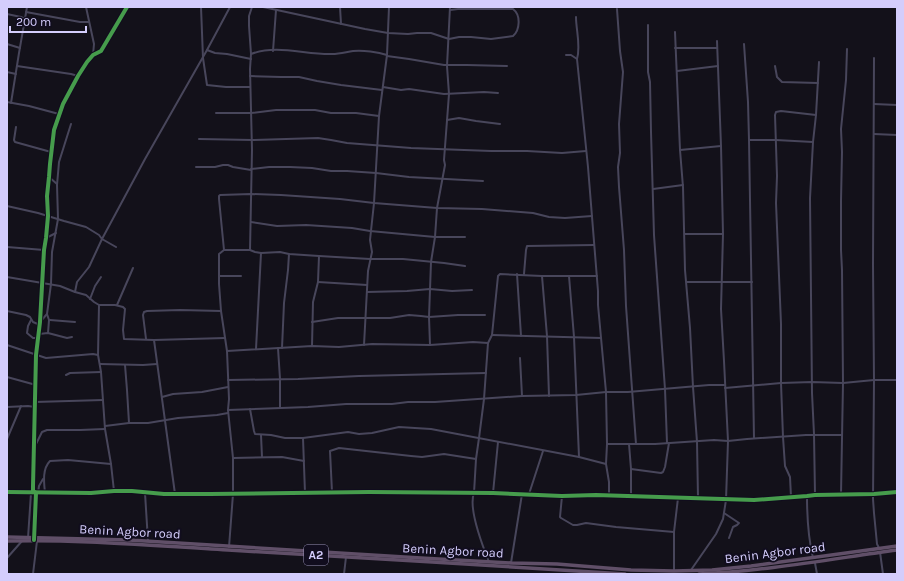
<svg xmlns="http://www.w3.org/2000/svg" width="904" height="581" viewBox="0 0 904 581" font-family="Karla,sans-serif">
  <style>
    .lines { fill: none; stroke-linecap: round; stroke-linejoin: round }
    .minor { stroke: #48465b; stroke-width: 2 }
    .trunk { stroke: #604f68; stroke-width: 3.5 }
    .cycleway-casing { stroke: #110d1e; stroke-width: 6 }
    .cycleway { stroke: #469c4c; stroke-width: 4 }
    .labels { text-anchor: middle; stroke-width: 4; stroke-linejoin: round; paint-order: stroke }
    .shield { fill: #110d1e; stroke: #9a93b9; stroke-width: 1 }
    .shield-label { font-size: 12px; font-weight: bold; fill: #d4cdfc }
    .street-label { font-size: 13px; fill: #d4cdfc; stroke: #110d1e }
  </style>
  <rect width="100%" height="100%" fill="#13111a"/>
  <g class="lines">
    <g class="minor">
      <path d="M86 7 94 44 93 55"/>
      <path d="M201 7 203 58 207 85 226 87H250"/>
      <path d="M263 7 365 29 388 33 408 34 417 33H431L449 39 459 37H471L491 39 513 36C520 30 521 15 513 9H458L450 10"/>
      <path d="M340 7 341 24"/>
      <path d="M617 9 620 51 623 72 619 124 620 153 618 167 619 187 624 250 626 306 636 444"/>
      <path d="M26 12 80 22H89"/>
      <path d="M7 14 21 17 25 19"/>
      <path d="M576 17C576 30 581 46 577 59L588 167 598 291V305L606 392 607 444 606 464 609 482V495"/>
      <path d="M648 25V72L650 82 651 132 654 235 665 389 667 443"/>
      <path d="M675 32 680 150 683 187 685 270 690 328 693 387 697 442 698 498"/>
      <path d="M7 44 20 48"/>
      <path d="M744 44 748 102 749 140 754 438"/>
      <path d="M675 48H717"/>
      <path d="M207 50 230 7"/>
      <path d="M273 51 276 10"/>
      <path d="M251 54C277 44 306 55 332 54 340 54 346 52 353 51 363 50 378 52 387 55"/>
      <path d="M566 55H571L577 59"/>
      <path d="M387 56 409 59 444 65H467L507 66"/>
      <path d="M874 58 873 265 874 380 873 499 874 513 877 544 879 548"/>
      <path d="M17 66 71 74 78 76"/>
      <path d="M775 66 777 77 782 82 818 83"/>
      <path d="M677 71 718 66"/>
      <path d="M7 72 16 74"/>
      <path d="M250 76 281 77H299L317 81 341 85 382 90"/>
      <path d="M383 87 401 90 409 89 444 94 484 92 498 93"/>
      <path d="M7 102 29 106 59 114"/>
      <path d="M11 103 19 53 27 7"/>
      <path d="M874 104 897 105"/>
      <path d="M216 113H251L276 110H315L331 113H356L379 116"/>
      <path d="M447 120 459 118 476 121 500 124"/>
      <path d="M16 127 14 140 15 142 51 152"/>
      <path d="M874 134 897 135"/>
      <path d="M199 139 252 140 318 138 331 140 347 143 411 148 491 151H527L562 153 586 151"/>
      <path d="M749 140H776L813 142"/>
      <path d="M680 150 721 146"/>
      <path d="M196 167H215L223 165H228L233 167 251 170"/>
      <path d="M251 169 269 167H290L312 168 331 171H347L376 173 409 177 483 181"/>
      <path d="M49 177 57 184"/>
      <path d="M653 189 683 185"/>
      <path d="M7 206 38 213 64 221 86 227 99 235 102 239 145 159 207 50 215 53 227 54 251 59"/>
      <path d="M251 222 277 226 306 225 352 228 370 231 435 237H465"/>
      <path d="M685 234H723"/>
      <path d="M46 238 56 233"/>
      <path d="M7 247 44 250"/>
      <path d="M224 250 219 199V196L220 195 251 194 281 195 340 199 374 203 437 208 482 209 533 213 549 217 565 218 592 216"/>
      <path d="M250 250 252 150 250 69 251 54 249 26V16L252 7"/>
      <path d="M517 274 521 336"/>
      <path d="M524 274 526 250 527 246 594 245"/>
      <path d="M220 276H241"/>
      <path d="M542 276 547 336 549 396"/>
      <path d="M569 276 574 337 579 457"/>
      <path d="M7 277 60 286 75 292 86 295 94 302 99 305H115L123 307 125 309 123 330 124 339 154 340 225 338"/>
      <path d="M318 282 367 285"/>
      <path d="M687 282H752"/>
      <path d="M75 292 77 282 89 267 102 239 116 247"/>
      <path d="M367 292 407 291 430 289 452 291 472 290"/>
      <path d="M90 299 95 286 101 277"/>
      <path d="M99 305 98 355 101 372 105 429 111 464 114 491"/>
      <path d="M117 305 133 268"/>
      <path d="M7 311 26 315 30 317 33 322 40 325"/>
      <path d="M31 320 28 326 27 333 33 338H38"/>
      <path d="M50 320 75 322"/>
      <path d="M40 322 47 314"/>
      <path d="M312 322 338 318H390L409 315 421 316 429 317 458 315H485"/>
      <path d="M48 333 49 320 47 314 51 284 52 252 58 219 57 185 59 162 71 124"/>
      <path d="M39 334 48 333 67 338 72 337"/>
      <path d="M492 335 601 338"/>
      <path d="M146 339 143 315 144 312 147 311 180 310 221 311"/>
      <path d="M154 340 175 494"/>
      <path d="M7 345 46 358 93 354 98 355"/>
      <path d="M364 345 368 271 372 252 370 240 374 203 379 116 387 55 389 7"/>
      <path d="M430 345 429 317 431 262 435 237 437 208 445 165 444 160 449 94 447 66 450 7"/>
      <path d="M312 346 313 302 318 282 319 256"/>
      <path d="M278 348 280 379V408"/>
      <path d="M282 348 284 303 288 270 289 254"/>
      <path d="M256 349 261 253"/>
      <path d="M227 351 312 346 339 347 372 344 430 345 473 342 488 343"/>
      <path d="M520 358 522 396"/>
      <path d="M100 364 143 365 157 364"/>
      <path d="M125 365 127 390 129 423"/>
      <path d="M66 375 70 373 101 372"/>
      <path d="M7 377 36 385"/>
      <path d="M228 380 298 379 359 376 486 373"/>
      <path d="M725 388 781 383 812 382 843 383 874 380H897"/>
      <path d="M162 397 173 394 202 392 228 387"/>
      <path d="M35 402 103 400"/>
      <path d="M7 407 28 406 35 407"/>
      <path d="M250 409 254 431 255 434 271 435 285 438H303L348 432 359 434 372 433 399 427 431 429 579 457 606 464"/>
      <path d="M228 410 308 407 346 404H392L408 402H435L522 396 576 395 606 392H628L709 385H725"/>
      <path d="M105 426 129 423H148L178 418 217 415 228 413"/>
      <path d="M261 435 262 457"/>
      <path d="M303 438 305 493"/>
      <path d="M7 439 21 406"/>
      <path d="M607 444H655L714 440 728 441 747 439 806 435H842"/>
      <path d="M629 444 631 469V497"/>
      <path d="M35 446 42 432 47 430H80L105 429"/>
      <path d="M233 458 282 457 304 461"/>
      <path d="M631 469 661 473 663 472 665 467 669 443"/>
      <path d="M7 492 91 493 114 491H132L164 494H210L369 492 493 493 562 496 596 495 754 500 807 496 815 495 874 494 897 492"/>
      <path d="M332 492 330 451 339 448 411 456 422 457 444 454 476 459"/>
      <path d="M38 493 39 486 43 479"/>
      <path d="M45 493C44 483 42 469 50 461L68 460 111 464"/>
      <path d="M145 493 148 541"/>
      <path d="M493 493 498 442"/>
      <path d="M529 494 543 451"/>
      <path d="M841 494 843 383 842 270 841 250V201L842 152 841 129 846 80 847 49"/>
      <path d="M815 495 814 434 812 393 810 198 813 142 816 115 819 62"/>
      <path d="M562 496 560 517 561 518 573 525H577L586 523 616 527 674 532"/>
      <path d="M807 496C807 517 808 537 813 558"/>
      <path d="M791 497 790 477 785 466 783 437 781 383V324L776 203 777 176 775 115 776 112 781 111 816 115"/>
      <path d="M724 513 739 523 737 525 733 527 729 538"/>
      <path d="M34 537 36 493 33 491V486L36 355 40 322 44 250 46 238 48 216 47 196 49 177 50 164 54 130 63 104 78 76 87 62 93 55 101 51 127 7"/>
      <path d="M28 538 31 493"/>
      <path d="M229 547 233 494V458L228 410 229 399 227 351 221 311 219 284V254L224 250H250L255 252 261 253 280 252 289 254 319 256 370 259H403L444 263 465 266"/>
      <path d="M880 552 883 574"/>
      <path d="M7 558 22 541"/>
      <path d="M489 562C483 547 468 508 474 493L476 459 479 438 484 399 488 343 492 335 498 276 500 274 542 276H597"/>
      <path d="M511 563 522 494"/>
      <path d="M815 563 817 574"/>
      <path d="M691 570 716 534 723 519 726 500 728 441 724 361 721 309 723 234 721 146 717 41"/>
      <path d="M674 571V532L678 498"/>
      <path d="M33 574 37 541"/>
      <path d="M344 574 346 557"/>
    </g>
    <g class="trunk">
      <path d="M7 537 129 540 421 558 511 563 557 564 631 570 674 571 712 570 751 566 897 546"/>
      <path d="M7 541C81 539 154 546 228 550 360 557 493 566 625 574"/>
      <path d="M699 574C765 571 831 559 897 550"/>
    </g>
    <defs>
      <g id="cycleway">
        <path d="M7 492 91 493 114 491H132L164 494H210L369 492 493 493 562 496 596 495 754 500 807 496 815 495 874 494 897 492"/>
        <path d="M34 540 36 493 33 491V486L36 355 40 322 44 250 46 238 48 216 47 196 49 177 50 164 54 130 63 104 78 76 87 62 93 55 101 51 127 7"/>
      </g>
    </defs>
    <use href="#cycleway" class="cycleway-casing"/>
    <use href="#cycleway" class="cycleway"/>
  </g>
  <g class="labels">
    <rect class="shield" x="304" y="545" width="24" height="20" rx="3"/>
    <g class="shield-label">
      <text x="316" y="559">A2</text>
    </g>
    <g class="street-label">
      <text transform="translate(130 531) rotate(3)" y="5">Benin Agbor road</text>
      <text transform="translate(453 550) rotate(3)" y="5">Benin Agbor road</text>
      <text transform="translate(775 552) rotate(-7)" y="5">Benin Agbor road</text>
    </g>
  </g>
  <rect width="904" height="581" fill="none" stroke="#d4cdfc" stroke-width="16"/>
  <path d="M10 26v6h76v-6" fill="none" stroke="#d4cdfc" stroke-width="2"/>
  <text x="16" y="26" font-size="12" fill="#d4cdfc" stroke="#110d1e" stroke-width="3" paint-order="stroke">200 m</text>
</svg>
